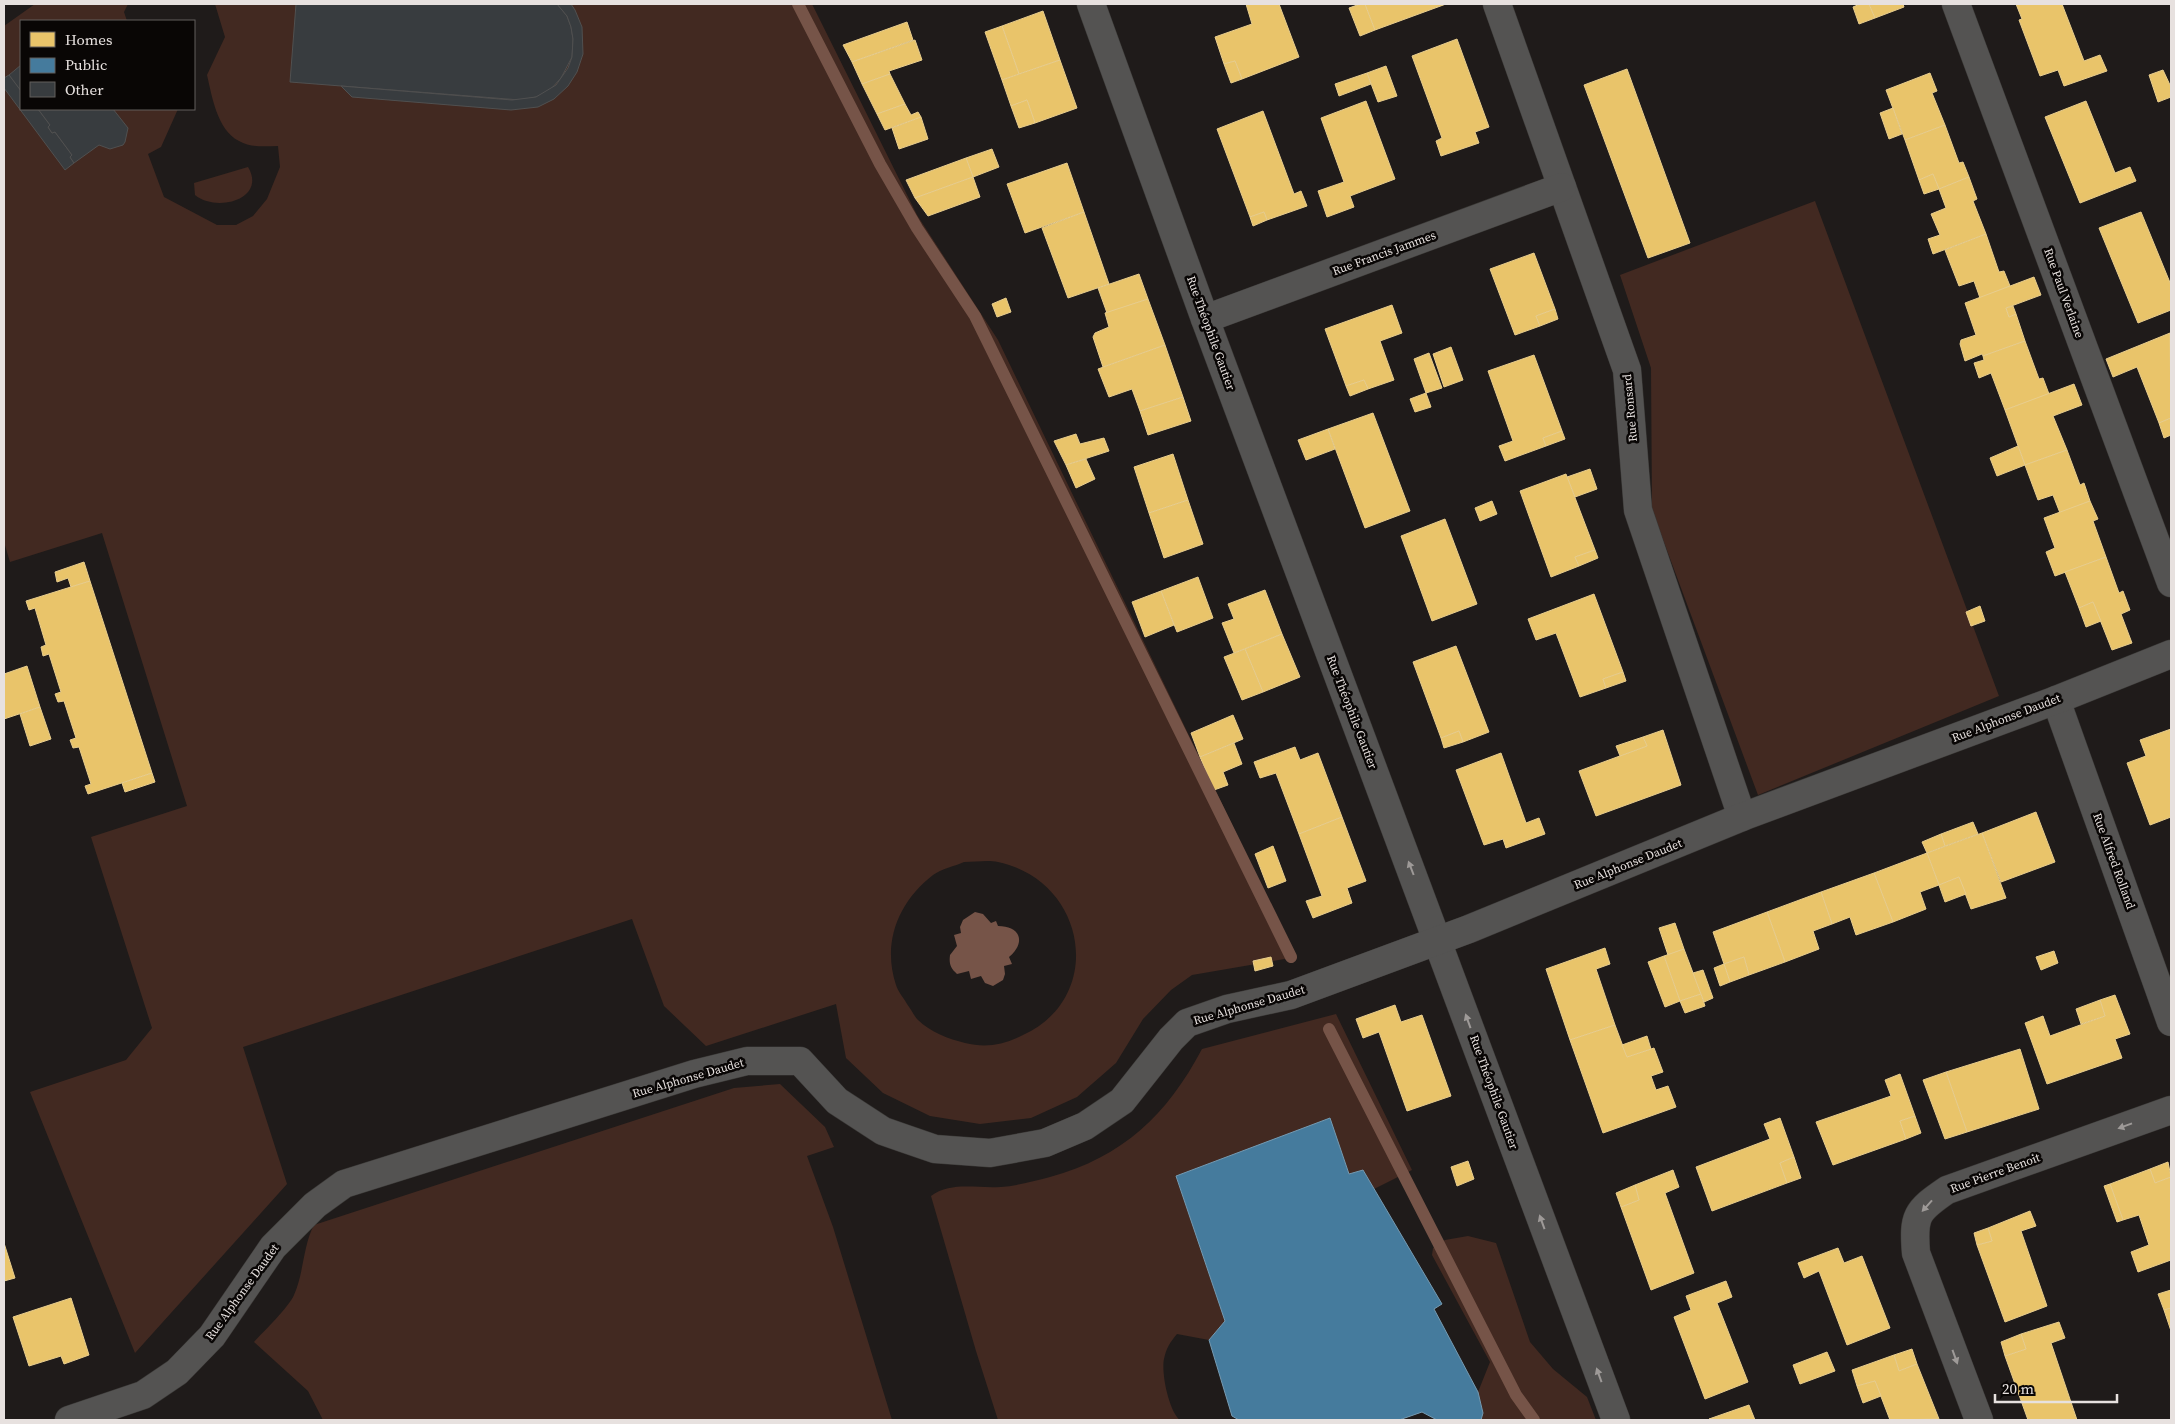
<svg xmlns="http://www.w3.org/2000/svg" width="2175" height="1424" viewBox="0 0 2175 1424" font-family="'Source Serif 4',serif">
  <style>
    .green { fill: #422921; fill-rule: evenodd }
    .water { fill: #765448 }
    .homes { fill: #e9c46a; stroke: #e8cd8d }
    .public { fill: #457b9d; stroke: #769ab1 }
    .lines { fill: none; stroke-linecap: round; stroke-linejoin: round }
    .stream { stroke: #765448; stroke-width: 12 }
    .building { fill: #383c3f; stroke: #505050 }
    .street-casing { stroke: #3a3836; stroke-width: 29 }
    .street { stroke: #545352; stroke-width: 28 }
    .oneway { fill: #9e9a98 }
    .labels { text-anchor: middle; stroke-width: 5; stroke-linejoin: round; paint-order: stroke }
    .street-label { font-size: 12px; fill: #e7e1df; stroke: #090605 }
  </style>
  <rect width="100%" height="100%" fill="#1f1b1a"/>
  <g class="green">
    <path d="M35 4H128L124 12 127 21H21V109H178L161 147 148 154 164 197 217 225H236L253 216 267 199 280 167 278 146C265 146 251 148 239 141 217 130 212 96 207 75L225 37 215 4H812L917 215 998 340 1296 957 1192 975 1171 990 1143 1019 1116 1063 1077 1097 1031 1118 980 1124 930 1116 883 1093 846 1058 836 1004 706 1046 664 1006 632 919 243 1047 287 1184 135 1353 30 1092 126 1060 152 1028 91 837 187 806 102 533 10 562 4 542V26ZM964 862C975 862 988 860 998 862 1087 881 1106 997 1023 1035 1003 1045 986 1048 965 1043 949 1039 930 1032 918 1020 914 1016 911 1009 907 1004 904 998 898 992 896 985 882 943 898 902 933 875 941 869 955 866 964 862Z"/>
    <path d="M248 167C267 199 217 213 195 195L194 183Z"/>
    <path d="M1815 201 1999 696 1758 795 1652 510 1651 368 1620 275Z"/>
    <path d="M1336 1014 1412 1170 1374 1189 1363 1170 1349 1174 1330 1118 1176 1176 1225 1321 1209 1340 1177 1334C1170 1342 1166 1349 1164 1359 1161 1373 1169 1411 1180 1420H998L976 1351 931 1196C952 1181 977 1189 1001 1187 1017 1186 1034 1181 1050 1177 1123 1157 1167 1115 1202 1049Z"/>
    <path d="M780 1084 825 1127 834 1147 807 1156 833 1227 892 1420H323L308 1391 254 1342C264 1331 289 1307 294 1295 304 1273 303 1245 314 1225L734 1088Z"/>
    <path d="M1468 1236 1496 1243 1530 1342 1553 1369 1587 1397 1596 1420H1481L1483 1413 1478 1392 1490 1362 1432 1255 1433 1248 1445 1240Z"/>
  </g>
  <path class="water" d="M975 912 983 914 991 923 996 921 998 926C1021 926 1026 943 1009 957L1012 964 1004 966 1005 974 1003 980 993 986 985 983 981 976 971 979 969 971 957 974C950 968 949 963 950 955L957 946 954 935 961 933 960 927 963 920Z"/>
  <g class="homes">
    <path d="M1246 4H1279L1299 57 1242 79 1235 61 1224 64 1215 37 1252 24Z"/>
    <path d="M1360 4H1365L1375 30 1360 36 1349 8Z"/>
    <path d="M1365 4H1446L1375 30Z"/>
    <path d="M1860 4H1869L1875 18 1859 24 1853 7Z"/>
    <path d="M1869 4H1903L1904 7 1875 18Z"/>
    <path d="M2016 4H2062L2084 61 2100 55 2107 71 2064 86 2058 70 2040 76 2019 20 2022 19Z"/>
    <path d="M1043 11 1060 60 1019 74 1002 26Z"/>
    <path d="M907 22 913 40 852 62 843 45Z"/>
    <path d="M1002 26 1019 74 1002 80 985 32Z"/>
    <path d="M1457 39 1489 127 1475 132 1479 143 1441 156 1436 141 1442 138 1412 56Z"/>
    <path d="M915 40 922 60 889 71 890 74 862 84 852 62Z"/>
    <path d="M1060 60 1077 108 1035 123 1027 100 1011 106 1002 80Z"/>
    <path d="M1235 61 1242 79 1231 83 1224 64Z"/>
    <path d="M1386 66 1397 96 1378 102 1367 73Z"/>
    <path d="M1627 69 1690 243 1648 258 1584 85Z"/>
    <path d="M2163 70 2170 85H2171V97L2158 102 2149 75Z"/>
    <path d="M1367 73 1371 84 1339 96 1335 84Z"/>
    <path d="M1930 73 1937 91 1932 93 1945 125 1905 140 1886 90Z"/>
    <path d="M890 74 905 104 877 114 862 84Z"/>
    <path d="M1027 100 1035 123 1019 128 1011 106Z"/>
    <path d="M1366 101 1395 179 1350 196 1354 207 1327 217 1318 191 1344 182 1321 118Z"/>
    <path d="M2086 101 2115 173 2130 167 2136 181 2080 203 2045 117Z"/>
    <path d="M905 104 911 115 918 112 921 117 885 130 877 114Z"/>
    <path d="M1893 108 1902 134 1889 139 1880 113Z"/>
    <path d="M1263 111 1294 194 1301 191 1307 206 1267 220 1264 212 1250 217 1217 129Z"/>
    <path d="M921 117 928 139 899 149 892 128Z"/>
    <path d="M1945 125 1959 163 1963 162 1969 177 1939 189 1933 174 1919 180 1905 140Z"/>
    <path d="M992 149 999 167 973 177 966 158Z"/>
    <path d="M966 158 973 177 915 198 906 180Z"/>
    <path d="M1067 163 1084 212 1025 233 1007 184Z"/>
    <path d="M1933 174 1939 189 1924 194 1919 180Z"/>
    <path d="M973 177 980 197 928 216 915 198Z"/>
    <path d="M1969 177 1977 199 1973 201 1986 234 1933 254 1928 239 1940 235 1931 214 1946 208 1939 189Z"/>
    <path d="M1084 212 1109 284 1068 298 1042 228Z"/>
    <path d="M1264 212 1267 220 1253 226 1250 217Z"/>
    <path d="M2141 212 2171 285V310L2138 323 2099 228Z"/>
    <path d="M1986 234 1999 272 2004 271 2010 286 1980 298 1974 281 1959 286 1945 250Z"/>
    <path d="M1534 253 1555 309 1536 316 1540 326 1515 335 1490 269Z"/>
    <path d="M1139 274 1148 299 1107 313 1098 288Z"/>
    <path d="M2034 277 2041 295 2006 308 2009 317 2016 314 2025 341 1983 356 1982 354 1965 361 1960 344 1961 340 1976 335 1965 303Z"/>
    <path d="M1006 298 1011 312 997 317 992 304Z"/>
    <path d="M1148 299 1165 345 1103 367 1093 337 1095 333 1109 327 1105 313Z"/>
    <path d="M1392 305 1402 333 1380 341 1394 380 1368 389 1364 380 1346 386 1325 329Z"/>
    <path d="M2013 306 2016 314 2009 317 2006 308Z"/>
    <path d="M1555 309 1558 319 1540 326 1536 316Z"/>
    <path d="M2170 333 2171 418 2159 423 2137 367 2113 377 2106 359Z"/>
    <path d="M2025 341 2039 379 2043 378 2049 394 2005 410 1991 373 1979 378 1974 363 1984 360 1983 356Z"/>
    <path d="M1165 345 1183 397 1140 411 1132 389 1109 397 1098 369Z"/>
    <path d="M1451 347 1463 380 1444 387 1433 354Z"/>
    <path d="M1429 353 1442 388 1426 393 1414 359Z"/>
    <path d="M1534 355 1562 431 1543 438 1546 446 1505 461 1499 446 1513 441 1488 371Z"/>
    <path d="M1364 380 1368 389 1350 396 1346 386Z"/>
    <path d="M2074 384 2082 405 2053 416 2067 450 2025 465 2005 410Z"/>
    <path d="M1426 393 1431 407 1415 412 1410 399Z"/>
    <path d="M1183 397 1191 421 1148 435 1140 411Z"/>
    <path d="M1373 413 1410 511 1365 528 1328 429Z"/>
    <path d="M2171 418V435L2164 438 2159 423Z"/>
    <path d="M1328 429 1335 449 1306 460 1298 440Z"/>
    <path d="M1562 431 1565 439 1546 446 1543 438Z"/>
    <path d="M1076 434 1080 444 1104 438 1109 451 1066 465 1054 441Z"/>
    <path d="M2018 446 2025 465 1997 476 1990 458Z"/>
    <path d="M2067 450 2080 485 2084 483 2090 501 2060 513 2053 495 2038 500 2025 465Z"/>
    <path d="M1173 454 1188 500 1149 513 1134 467Z"/>
    <path d="M1086 459 1095 479 1076 488 1066 465Z"/>
    <path d="M1590 469 1597 489 1575 497 1567 477Z"/>
    <path d="M1566 474 1595 550 1575 557 1579 566 1551 577 1520 491Z"/>
    <path d="M1188 500 1203 544 1164 558 1149 513Z"/>
    <path d="M1492 501 1497 514 1480 521 1475 508Z"/>
    <path d="M2090 501 2098 519 2093 521 2106 557 2055 576 2046 552 2055 548 2044 518Z"/>
    <path d="M1445 519 1477 604 1432 621 1401 536Z"/>
    <path d="M1595 550 1598 558 1579 566 1575 557Z"/>
    <path d="M2106 557 2119 593 2123 591 2130 610 2121 614 2132 643 2112 650 2093 602 2079 608 2065 572Z"/>
    <path d="M84 562 90 581 71 587 68 578 57 582 55 572Z"/>
    <path d="M1198 577 1213 618 1177 632 1161 591Z"/>
    <path d="M90 581 152 773 88 794 85 786 91 784 79 747 73 748 70 740 76 738 64 701 58 702 55 694 61 692 49 654 43 656 41 647 46 645 35 608 29 610 26 601Z"/>
    <path d="M1265 590 1282 634 1234 653 1222 623 1234 619 1228 604Z"/>
    <path d="M1161 591 1174 625 1145 637 1132 602Z"/>
    <path d="M1594 594 1623 672 1603 679 1606 688 1580 697 1556 633 1536 640 1528 619Z"/>
    <path d="M2093 602 2101 621 2086 627 2079 608Z"/>
    <path d="M1980 606 1985 621 1971 626 1966 612Z"/>
    <path d="M1282 634 1300 677 1263 692 1245 649Z"/>
    <path d="M1456 646 1489 732 1463 742 1459 731 1441 738 1413 662Z"/>
    <path d="M1245 649 1263 692 1242 700 1224 657Z"/>
    <path d="M27 666 40 707 4 719V674Z"/>
    <path d="M1623 672 1626 681 1606 688 1603 679Z"/>
    <path d="M40 707 51 739 30 746 20 714Z"/>
    <path d="M1233 715 1243 739 1200 757 1191 733Z"/>
    <path d="M2171 729V817L2150 825 2127 763 2146 756 2140 740Z"/>
    <path d="M1663 730 1681 785 1596 816 1579 771 1647 746 1643 737Z"/>
    <path d="M1459 731 1463 742 1444 748 1441 738Z"/>
    <path d="M1643 737 1647 746 1620 756 1616 746Z"/>
    <path d="M1234 743 1242 764 1223 772 1228 785 1214 790 1200 757Z"/>
    <path d="M1295 747 1300 760 1318 753 1342 817 1299 834 1276 773 1260 778 1254 762Z"/>
    <path d="M1501 753 1526 823 1539 818 1545 834 1506 848 1503 839 1484 845 1456 770Z"/>
    <path d="M152 773 155 782 125 792 122 783Z"/>
    <path d="M2036 812 2055 862 2001 882 1982 833Z"/>
    <path d="M1342 817 1366 881 1347 888 1352 903 1313 918 1306 901 1322 896 1299 834Z"/>
    <path d="M1973 822 1978 834 1945 846 1941 834Z"/>
    <path d="M1982 833 2006 898 1971 909 1959 877 1939 885 1927 853Z"/>
    <path d="M1941 834 1945 846 1927 853 1922 842Z"/>
    <path d="M1273 846 1286 881 1268 888 1255 854Z"/>
    <path d="M1927 853 1939 885 1920 892 1926 909 1893 922 1874 873Z"/>
    <path d="M1874 873 1893 922 1856 935 1850 917 1832 924 1821 892Z"/>
    <path d="M1959 877 1966 894 1945 902 1939 885Z"/>
    <path d="M1821 892 1832 924 1813 931 1819 949 1785 962 1767 912Z"/>
    <path d="M1767 912 1785 962 1749 975 1744 957 1724 964 1713 932Z"/>
    <path d="M1675 923 1684 949 1668 955 1659 928Z"/>
    <path d="M1605 948 1610 964 1596 969 1615 1025 1570 1040 1546 969Z"/>
    <path d="M1684 949 1701 994 1680 1001 1664 956Z"/>
    <path d="M2054 951 2058 963 2041 970 2036 957Z"/>
    <path d="M1664 956 1680 1001 1665 1007 1648 962Z"/>
    <path d="M1271 957 1273 966 1255 971 1253 961Z"/>
    <path d="M1744 957 1749 975 1730 982 1724 964Z"/>
    <path d="M1724 964 1730 982 1720 986 1714 968Z"/>
    <path d="M1703 970 1713 998 1704 1002 1693 973Z"/>
    <path d="M1701 994 1705 1006 1685 1013 1680 1001Z"/>
    <path d="M2115 995 2130 1034 2115 1039 2122 1058 2047 1084 2025 1023 2043 1016 2050 1036 2105 1016 2100 1000Z"/>
    <path d="M2100 1000 2105 1016 2081 1024 2076 1009Z"/>
    <path d="M1395 1005 1401 1022 1422 1015 1451 1096 1407 1111 1379 1032 1363 1038 1356 1019Z"/>
    <path d="M1615 1025 1627 1057 1654 1048 1663 1072 1651 1076 1656 1090 1668 1086 1676 1107 1603 1133 1570 1040Z"/>
    <path d="M1647 1036 1651 1049 1627 1057 1622 1045Z"/>
    <path d="M2020 1049 2039 1109 1967 1132 1946 1072Z"/>
    <path d="M1946 1072 1967 1132 1945 1139 1923 1080Z"/>
    <path d="M1900 1074 1915 1116 1900 1121 1906 1139 1833 1165 1816 1122 1891 1096 1885 1080Z"/>
    <path d="M1915 1116 1921 1133 1906 1139 1900 1121Z"/>
    <path d="M1780 1118 1794 1157 1780 1163 1787 1183 1712 1211 1696 1167 1770 1139 1764 1124Z"/>
    <path d="M1794 1157 1801 1178 1787 1183 1780 1163Z"/>
    <path d="M1468 1161 1474 1179 1457 1186 1451 1167Z"/>
    <path d="M2168 1162 2171 1177 2155 1183 2150 1169Z"/>
    <path d="M2150 1169 2155 1183 2171 1177V1260L2138 1272 2131 1252 2149 1245 2139 1215 2123 1220 2110 1184Z"/>
    <path d="M1673 1170 1679 1187 1665 1193 1694 1273 1651 1290 1621 1207 1639 1200 1635 1185Z"/>
    <path d="M2110 1184 2123 1220 2117 1222 2104 1186Z"/>
    <path d="M1635 1185 1639 1200 1621 1207 1616 1193Z"/>
    <path d="M2030 1211 2036 1226 2021 1231 2047 1306 2005 1322 1977 1245 1992 1241 1988 1228Z"/>
    <path d="M1988 1228 1992 1241 1977 1245 1974 1233Z"/>
    <path d="M4 1243 15 1278 4 1281Z"/>
    <path d="M1838 1248 1844 1263 1862 1256 1890 1328 1847 1345 1819 1271 1804 1278 1798 1263Z"/>
    <path d="M1726 1281 1732 1297 1717 1303 1748 1382 1705 1399 1674 1317 1691 1310 1686 1296Z"/>
    <path d="M2171 1290V1308L2164 1310 2158 1294Z"/>
    <path d="M71 1298 89 1355 64 1364 61 1356 29 1366 13 1317Z"/>
    <path d="M2171 1308V1331L2164 1310Z"/>
    <path d="M2059 1322 2065 1338 2051 1343 2077 1420H2028L2005 1356 2026 1349 2021 1334Z"/>
    <path d="M2021 1334 2026 1349 2005 1356 2001 1342Z"/>
    <path d="M1912 1349 1917 1364 1899 1371 1894 1355Z"/>
    <path d="M1827 1352 1835 1371 1800 1384 1793 1365Z"/>
    <path d="M1894 1355 1899 1371 1917 1364 1939 1419 1890 1420 1875 1381 1857 1386 1852 1370Z"/>
    <path d="M1875 1381 1881 1396 1863 1403 1857 1386Z"/>
    <path d="M1749 1405 1755 1420 1709 1419Z"/>
  </g>
  <path class="public" d="M1330 1118 1349 1174 1363 1170 1442 1304 1434 1309 1478 1392 1483 1413 1481 1420H1437L1422 1412 1399 1420H1239L1232 1416 1209 1340 1225 1321 1176 1176Z"/>
  <g class="lines">
    <g class="stream">
      <path d="M798 4 880 164 917 228 975 316 1291 957"/>
      <path d="M1329 1029 1516 1395 1534 1420"/>
    </g>
  </g>
  <g class="building">
    <path d="M296 4H557L567 16 571 27 573 39 572 57 561 78 550 90 536 97 520 100 290 82Z"/>
    <path d="M557 4H571L575 10 582 27 583 54 577 72 568 86 554 99 538 107 511 110 352 97 341 86 512 100 536 97 556 85 568 68 572 57 573 39 571 27 567 16Z"/>
    <path d="M21 65V91L9 75Z"/>
    <path d="M9 75 21 91V109H38L50 125 48 127 52 133 55 132 72 155 70 157 74 163 65 170 4 88V78Z"/>
    <path d="M38 109H113L128 128 125 142 123 145 110 149 99 145 74 163 70 157 72 155 55 132 52 133 48 127 50 125Z"/>
  </g>
  <g class="lines">
    <defs>
      <g id="street">
        <path d="M1091 4 1205 319 1616 1420"/>
        <path d="M1497 4 1627 370 1638 510 1742 817"/>
        <path d="M1956 4 2171 583"/>
        <path d="M1205 319 1562 187"/>
        <path d="M2056 700 2171 1022"/>
        <path d="M69 1420 143 1395 177 1372 212 1336 273 1247 315 1205 344 1184 694 1074 747 1061H800L837 1101 883 1131 903 1138 935 1149 990 1153 1045 1143 1085 1126 1122 1101 1171 1039 1187 1023 1227 1009 1291 995 1469 929 1742 817 2056 700 2171 654"/>
        <path d="M1979 1420 1916 1253C1913 1216 1916 1211 1947 1190L2171 1110"/>
      </g>
    </defs>
    <use href="#street" class="street-casing"/>
    <use href="#street" class="street"/>
  </g>
  <defs><path id="oneway-solid" d="M-6-.8H1V-3.2L6.5 0L1 3.2V.8H-6Z" transform="scale(1.25)"/></defs>
  <g class="oneway">
    <use href="#oneway-solid" transform="translate(1411 868) rotate(-111)"/>
    <use href="#oneway-solid" transform="translate(1468 1021) rotate(-110)"/>
    <use href="#oneway-solid" transform="translate(2125 1126) rotate(160)"/>
    <use href="#oneway-solid" transform="translate(1927 1206) rotate(132)"/>
    <use href="#oneway-solid" transform="translate(1542 1222) rotate(-110)"/>
    <use href="#oneway-solid" transform="translate(1955 1357) rotate(70)"/>
    <use href="#oneway-solid" transform="translate(1599 1375) rotate(-110)"/>
  </g>
  <g class="labels">
    <g class="street-label">
      <text transform="translate(1384 253) rotate(-20)" y="4">Rue Francis Jammes</text>
      <text transform="translate(2064 293) rotate(70)" y="4">Rue Paul Verlaine</text>
      <text transform="translate(1211 333) rotate(70)" y="4">Rue Théophile Gautier</text>
      <text transform="translate(1630 408) rotate(-95)" y="4">Rue Ronsard</text>
      <text transform="translate(1352 712) rotate(69)" y="4">Rue Théophile Gautier</text>
      <text transform="translate(2006 718) rotate(-21)" y="4">Rue Alphonse Daudet</text>
      <text transform="translate(2114 861) rotate(70)" y="4">Rue Alfred Rolland</text>
      <text transform="translate(1628 864) rotate(-22)" y="4">Rue Alphonse Daudet</text>
      <text transform="translate(1249 1005) rotate(-16)" y="4">Rue Alphonse Daudet</text>
      <text transform="translate(688 1078) rotate(-16)" y="4">Rue Alphonse Daudet</text>
      <text transform="translate(1494 1092) rotate(70)" y="4">Rue Théophile Gautier</text>
      <text transform="translate(1995 1173) rotate(-20)" y="4">Rue Pierre Benoit</text>
      <text transform="translate(242 1292) rotate(-54)" y="4">Rue Alphonse Daudet</text>
    </g>
  </g>
  <rect width="2175" height="1424" fill="none" stroke="#e7e1df" stroke-width="10"/>
  <rect x="20" y="20" width="175" height="90" fill="#090605" stroke="#625e5c"/>
  <rect x="30" y="32" width="25" height="15" fill="#e9c46a" stroke="#625e5c"/>
  <text x="65" y="45" font-size="15" fill="#e7e1df">Homes</text>
  <rect x="30" y="58" width="25" height="15" fill="#457b9d" stroke="#625e5c"/>
  <text x="65" y="70" font-size="15" fill="#e7e1df">Public</text>
  <rect x="30" y="82" width="25" height="15" fill="#383c3f" stroke="#625e5c"/>
  <text x="65" y="95" font-size="15" fill="#e7e1df">Other</text>
  <path d="M1995 1394v8h122v-8" fill="none" stroke="#e7e1df" stroke-width="2.5"/>
  <text x="2002" y="1394" font-size="15" fill="#e7e1df" stroke="#090605" stroke-width="4" paint-order="stroke">20 m</text>
</svg>
